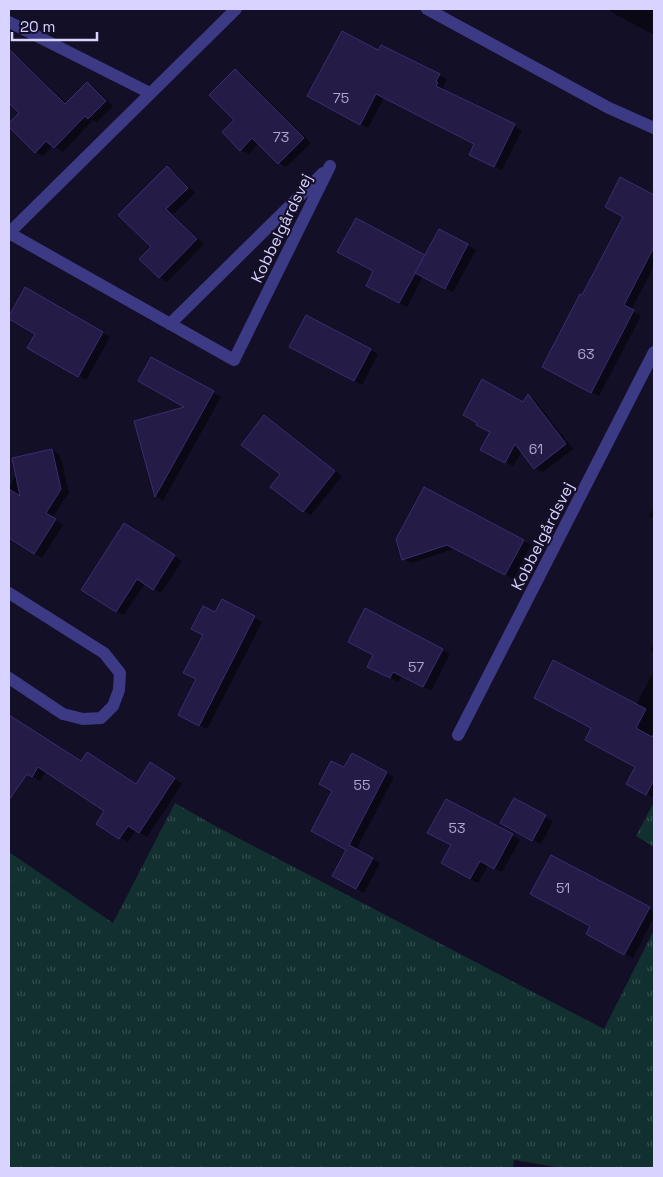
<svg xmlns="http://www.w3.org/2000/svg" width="663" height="1177" viewBox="0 0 663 1177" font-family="'Space Grotesk',sans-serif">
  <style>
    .grass { fill: url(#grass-tufts) }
    .shadow { fill: #0007 }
    .building { fill: #241b47; stroke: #3b2d73 }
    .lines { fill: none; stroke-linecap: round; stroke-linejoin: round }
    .minor { stroke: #3d3a85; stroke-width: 12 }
    .labels { text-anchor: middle; stroke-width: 4; stroke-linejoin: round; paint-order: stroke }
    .number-label { font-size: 14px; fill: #aca6d1 }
    .street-label { font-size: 16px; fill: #d9d4ff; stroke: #130f26 }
  </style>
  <defs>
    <pattern id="grass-tufts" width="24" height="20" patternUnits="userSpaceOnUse" patternTransform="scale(1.25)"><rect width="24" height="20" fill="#12302f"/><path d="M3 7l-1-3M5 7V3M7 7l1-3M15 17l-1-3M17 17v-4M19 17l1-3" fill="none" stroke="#344d4e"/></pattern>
  </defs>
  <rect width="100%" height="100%" fill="#130f26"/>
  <g class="grass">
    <path d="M654 802V847L636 836Z"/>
    <path d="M175 803 217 827 604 1029 654 930V1168H562L514 1160 513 1168H9V852L113 923Z"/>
  </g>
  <g class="shadow">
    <path d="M611 9H654V35L609 11Z"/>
    <path d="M379 51 439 75 447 79 443 87 445 88 444 91 522 130 502 170 478 159 476 144 384 98 368 128 316 100Z"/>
    <path d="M14 55 22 60 67 104 88 84 95 88 113 106 97 122 93 120 63 152 53 146 43 156 35 152 9 125 21 113 9 101V60Z"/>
    <path d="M236 70 243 75 311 143 286 167 279 163 259 143 249 154 241 150 236 120Z"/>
    <path d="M167 168 174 172 195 193 173 214 204 244 167 282 160 277 153 247Z"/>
    <path d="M621 179 654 196V266L631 310 641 316 599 396 551 371 583 297 625 217Z"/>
    <path d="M439 231 476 250 453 292 423 276 407 307 375 290 426 256Z"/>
    <path d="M26 289 110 337 86 380 29 347 37 334 9 318Z"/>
    <path d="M306 316 378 354 362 385 298 351Z"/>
    <path d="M152 359 221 397 163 501 156 496 135 422 187 407Z"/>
    <path d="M528 395 535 400 573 449 543 472 535 468 522 451 513 466 490 454Z"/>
    <path d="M272 421 342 476 311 515 304 511 281 474Z"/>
    <path d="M52 450 60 455 69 493 52 518 63 525 42 558 9 536V487L17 474Z"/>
    <path d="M654 506V518L649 516Z"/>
    <path d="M133 529 182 561 161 593 145 583 124 615 116 611Z"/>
    <path d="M397 540 524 541 531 545 514 579 456 548 411 563 403 559Z"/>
    <path d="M222 601 262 622 207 729 187 719 216 613Z"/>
    <path d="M366 609 450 654 431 691 402 675 398 682 369 666 375 655Z"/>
    <path d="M654 642V652L650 650Z"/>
    <path d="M654 671V798L628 784 637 767 594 744 636 705Z"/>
    <path d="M9 716 82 763 137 785 158 768 182 784 147 837 136 830 128 842 98 824 106 811 46 771 40 781 9 761Z"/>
    <path d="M345 769 387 773 394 777 356 850 380 863 364 893 334 876 347 849Z"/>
    <path d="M446 800 520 840 502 872 488 865 478 883 442 863 452 845Z"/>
    <path d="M514 800 553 821 541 844 502 823Z"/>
    <path d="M551 856 654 912V917L633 958 595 938 592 926Z"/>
  </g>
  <g class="building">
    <path d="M342 31 378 50 381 45 440 74 436 81 438 83 436 86 515 124 494 167 469 155 474 144 376 94 360 125 307 96Z"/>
    <path d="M9 49 65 104 87 82 106 101 88 119 85 116 54 148 46 141 35 153 9 127V123L19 113 9 103Z"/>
    <path d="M235 69 304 138 278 164 252 138 240 151 222 132 234 120 209 95Z"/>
    <path d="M167 166 188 188 166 209 197 239 159 278 139 259 151 247 118 215Z"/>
    <path d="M620 177 654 195V247L624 305 634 310 591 393 542 367 580 294 582 295 623 217 605 207Z"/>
    <path d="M356 218 425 255 399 303 366 286 373 271 337 252Z"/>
    <path d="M439 229 468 244 445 289 415 273Z"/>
    <path d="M25 287 103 332 78 377 27 348 35 334 9 319V316Z"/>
    <path d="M306 315 371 349 354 381 289 347Z"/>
    <path d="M151 357 214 391 155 497 134 421 184 407 138 381Z"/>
    <path d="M482 379 523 402 528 394 566 444 534 469 515 444 505 463 480 450 490 432 476 425 477 423 463 415Z"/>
    <path d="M264 415 335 471 303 512 270 487 280 474 241 445Z"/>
    <path d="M52 449 61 489 46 513 56 519 34 554 9 538V489L20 496 12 458Z"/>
    <path d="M424 487 524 540 505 575 447 545 402 560 396 539Z"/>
    <path d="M124 523 175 555 153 590 137 579 116 612 81 590Z"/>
    <path d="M222 599 255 616 199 726 178 715 196 679 183 673 203 635 191 629 203 606 215 612Z"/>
    <path d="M365 608 443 649 423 687 393 672 390 678 367 667 373 655 348 642Z"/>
    <path d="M553 660 646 709 636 728 652 737 654 733V780L646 795 626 784 635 767 585 740 591 728 534 698Z"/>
    <path d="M9 715 81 761 87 752 136 784 150 762 175 778 139 833 128 826 119 839 96 824 104 811 38 767 32 777 27 774 9 800Z"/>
    <path d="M352 753 387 772 349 845 373 858 356 889 332 876 346 850 311 831 332 791 319 784 331 761 344 767Z"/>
    <path d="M514 798 546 815 532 841 500 823Z"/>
    <path d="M446 799 513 834 494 869 480 861 470 879 441 863 451 845 427 833Z"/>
    <path d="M551 855 650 907 624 955 586 934 590 926 530 894Z"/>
  </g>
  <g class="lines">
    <g class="minor">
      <path d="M427 9 609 108 654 128"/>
      <path d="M9 22 150 93"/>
      <path d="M9 233 234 360 330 166"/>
      <path d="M9 233 236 9"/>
      <path d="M170 324 323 173"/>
      <path d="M9 593 104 653 120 673 119 690 113 706 101 718 83 719 63 714 9 678"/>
      <path d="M458 735 654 352"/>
    </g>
  </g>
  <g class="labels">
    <g class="number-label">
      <text x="341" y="103">75</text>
      <text x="281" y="142">73</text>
      <text x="586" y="359">63</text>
      <text x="536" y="454">61</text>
      <text x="416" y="672">57</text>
      <text x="362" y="790">55</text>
      <text x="457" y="833">53</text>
      <text x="563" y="893">51</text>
    </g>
    <g class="street-label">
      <text transform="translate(281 228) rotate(-64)" y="6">Kobbelgårdsvej</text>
      <text transform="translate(542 536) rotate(-63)" y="6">Kobbelgårdsvej</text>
    </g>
  </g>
  <rect width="663" height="1177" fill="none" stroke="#d9d4ff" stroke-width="20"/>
  <path d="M12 32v8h85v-8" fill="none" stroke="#d9d4ff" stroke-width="2.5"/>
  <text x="20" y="32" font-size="15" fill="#d9d4ff" stroke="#130f26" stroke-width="4" paint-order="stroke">20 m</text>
</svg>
